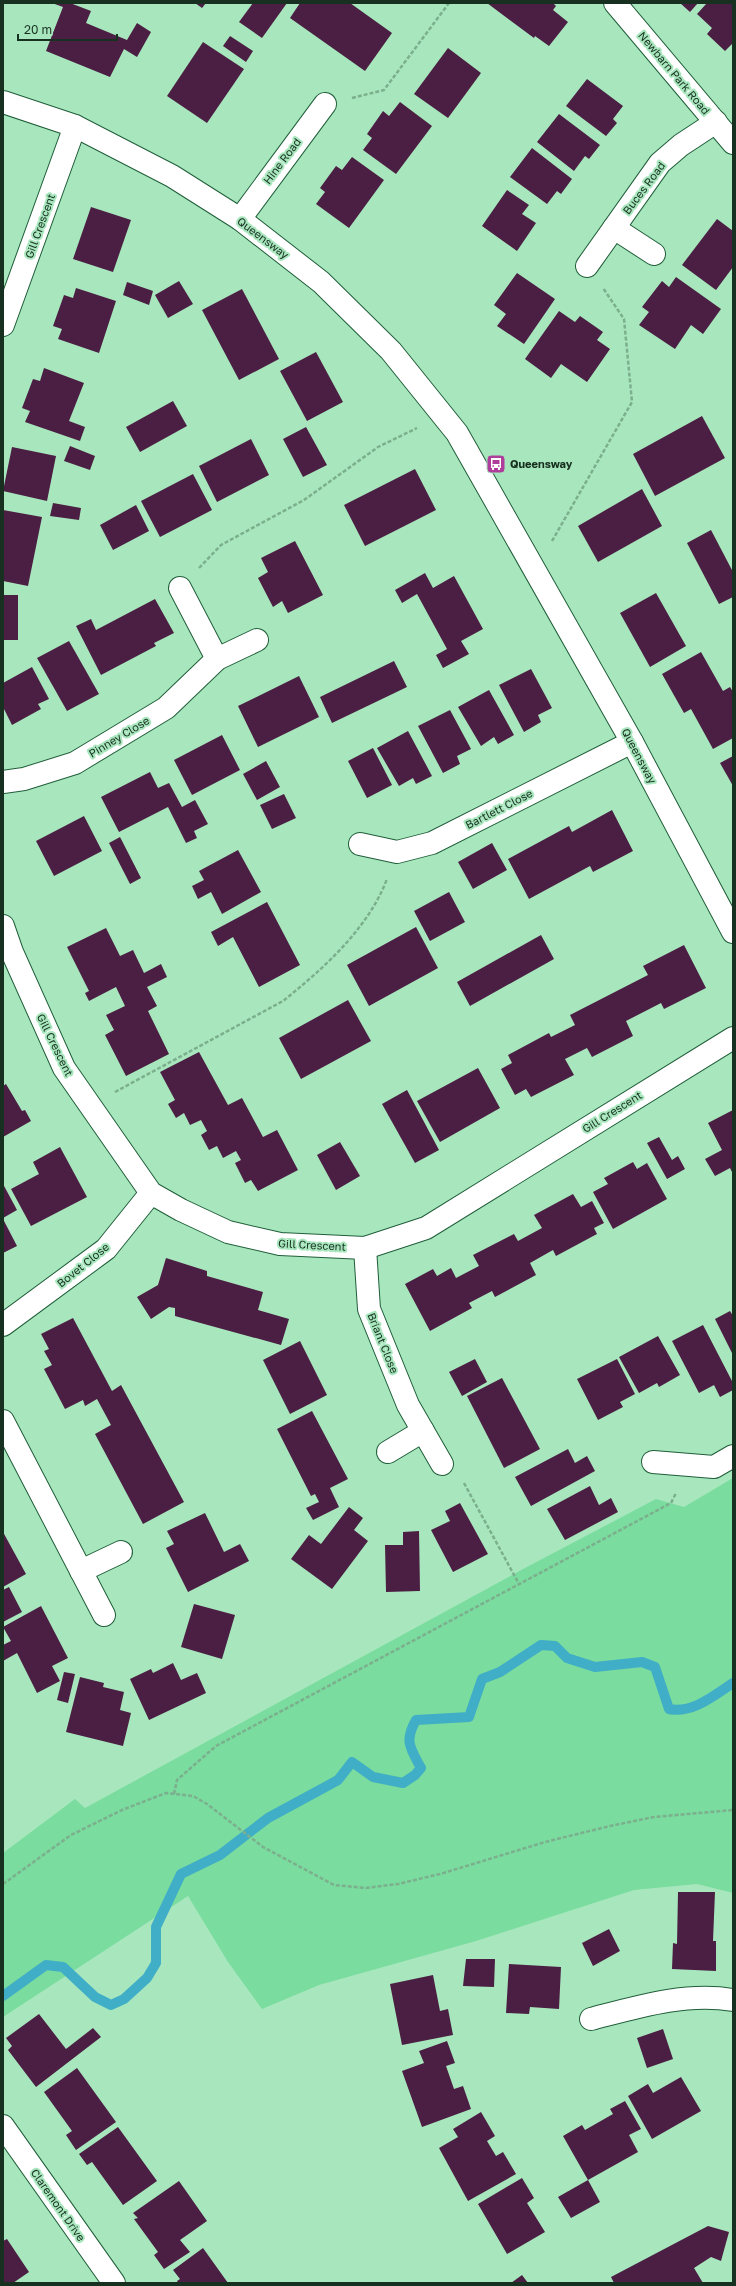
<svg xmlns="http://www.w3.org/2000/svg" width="736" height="2286" viewBox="0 0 736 2286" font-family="'Golos Text',sans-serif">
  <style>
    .green { fill: #7adc9e }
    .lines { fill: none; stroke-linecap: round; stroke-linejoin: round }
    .stream { stroke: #40aec6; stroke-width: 10 }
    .building { fill: #4b1e43 }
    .minor-casing { stroke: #205e3a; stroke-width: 24 }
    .path { stroke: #7baf8d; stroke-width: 2.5; stroke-dasharray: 4 2; stroke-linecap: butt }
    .minor { stroke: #fff; stroke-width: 22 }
    .labels { text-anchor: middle; stroke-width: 4; stroke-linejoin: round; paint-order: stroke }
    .street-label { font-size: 11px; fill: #173020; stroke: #a8e7bd }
    .poi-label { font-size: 11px; font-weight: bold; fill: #173020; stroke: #a8e7bd; text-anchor: start }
  </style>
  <rect width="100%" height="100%" fill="#a8e7bd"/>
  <path class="green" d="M733 1478V1893L697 1884 634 1890 476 1941 319 1985 262 2009 228 1962 188 1896 3 2017V1853L75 1799 85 1808 525 1568 656 1499 684 1507Z"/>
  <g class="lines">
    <path class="stream" d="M3 1996 46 1965 63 1967 95 1997 111 2005 124 1999 147 1978 156 1963V1927L181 1874 220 1855 268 1818 338 1780 352 1762 373 1777 403 1783 415 1775 421 1768C410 1748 404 1741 416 1720L469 1717 482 1679 500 1672 541 1645 555 1646 567 1658 595 1667 642 1662 655 1667 669 1709C692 1714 715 1695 733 1683"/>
  </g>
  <g class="building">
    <path d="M52 3H70L91 11 86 23 127 40 137 23 151 32 137 57 124 49 110 77 46 51 63 7Z"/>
    <path d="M195 3H206L202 8Z"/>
    <path d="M253 3H287L262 38 239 22Z"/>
    <path d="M300 3H350L392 33 365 71 290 18Z"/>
    <path d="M487 3H553L556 6 553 10 568 22 549 46 535 36 534 38Z"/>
    <path d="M680 3H698L690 12Z"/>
    <path d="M707 3H733V43L725 51 707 34 712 28 697 14Z"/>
    <path d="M230 36 253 51 246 62 223 46Z"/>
    <path d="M203 42 244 69 207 123 167 96Z"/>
    <path d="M448 48 481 73 448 118 414 94Z"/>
    <path d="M587 79 623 106 613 119 617 123 606 136 566 106Z"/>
    <path d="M400 102 432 126 396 174 363 150 372 138 367 134 383 111 389 116Z"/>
    <path d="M559 114 600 145 589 159 585 156 574 171 537 142Z"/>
    <path d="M532 148 572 179 561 194 557 191 547 204 510 177Z"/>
    <path d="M352 157 384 180 349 228 316 204 325 192 320 188 336 166 342 170Z"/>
    <path d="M507 190 529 205 522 214 536 223 517 251 482 226Z"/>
    <path d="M91 207 131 220 113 272 73 259Z"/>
    <path d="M717 219 733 231V267L716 290 682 265Z"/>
    <path d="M517 273 555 299 524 344 497 326 506 314 494 305Z"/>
    <path d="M676 277 721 309 703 334 691 325 675 349 639 325 649 312 642 307 662 281 669 287Z"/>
    <path d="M179 281 193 304 168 318 155 295Z"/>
    <path d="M127 282 153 291 149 305 123 295Z"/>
    <path d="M76 288 116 301 99 353 58 339 62 329 53 326 64 295 73 298Z"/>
    <path d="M242 289 279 359 239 380 202 310Z"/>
    <path d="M559 311 575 322 580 316 603 332 597 340 610 349 587 382 561 364 551 378 525 359Z"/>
    <path d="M316 352 343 402 307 421 280 371Z"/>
    <path d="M44 368 84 383 69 421 85 427 80 441 25 422 30 411 22 408 33 379 40 381Z"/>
    <path d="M173 401 187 426 140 452 126 427Z"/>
    <path d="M702 416 725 458 655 496 633 454Z"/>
    <path d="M306 427 327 465 303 477 283 439Z"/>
    <path d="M251 439 269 475 217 502 199 466Z"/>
    <path d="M70 446 95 456 90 470 64 461Z"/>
    <path d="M12 447 56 456 47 501 3 491Z"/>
    <path d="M415 469 436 510 365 546 344 505Z"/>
    <path d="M193 474 212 510 160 537 141 501Z"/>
    <path d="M642 489 662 526 598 562 578 526Z"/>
    <path d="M53 503 81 508 79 520 50 516Z"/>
    <path d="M136 505 149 531 113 550 100 525Z"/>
    <path d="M3 510 42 517 28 586 3 581Z"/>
    <path d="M711 530 733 572V597L719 604 687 543Z"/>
    <path d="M295 541 323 595 288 613 282 601 273 607 258 578 268 572 261 558Z"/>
    <path d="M425 573 433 588 454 576 483 629 461 641 469 654 443 668 436 655 447 649 417 594 402 603 395 590Z"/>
    <path d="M656 593 686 646 650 667 620 613Z"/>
    <rect x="3" y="595" width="15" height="45"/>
    <path d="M155 599 174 633 154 643 156 646 101 675 76 626 91 619 96 630Z"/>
    <path d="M69 641 99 694 67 711 37 658Z"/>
    <path d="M701 652 723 691 730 687 733 692V738L713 749 691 709 684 713 662 674Z"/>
    <path d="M394 661 407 687 332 723 320 697Z"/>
    <path d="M32 667 49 699 38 704 41 709 12 725 3 707V683Z"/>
    <path d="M531 669 552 708 538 715 541 722 524 732 499 685Z"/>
    <path d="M299 676 319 717 258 747 238 706Z"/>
    <path d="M489 690 514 735 498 744 494 737 481 746 458 707Z"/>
    <path d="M450 710 471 749 457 756 460 764 443 773 418 726Z"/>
    <path d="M408 731 432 776 416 784 413 778 399 786 377 748Z"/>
    <path d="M222 735 240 770 192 795 174 760Z"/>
    <path d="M373 748 392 785 367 798 348 761Z"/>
    <path d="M733 756V786L720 763Z"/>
    <path d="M266 761 280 787 257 800 243 774Z"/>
    <path d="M150 772 158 788 169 783 182 807 195 800 208 824 194 831 197 838 186 843 168 807 119 832 101 797Z"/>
    <path d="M284 794 296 818 272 829 260 805Z"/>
    <path d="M612 810 633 851 593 872 590 866 529 899 508 859 569 826 572 832Z"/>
    <path d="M84 816 102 851 54 876 36 841Z"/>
    <path d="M120 837 141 878 130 884 109 843Z"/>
    <path d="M492 843 507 870 473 889 458 862Z"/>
    <path d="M238 850 261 892 222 914 211 892 198 899 192 886 204 880 199 871Z"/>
    <path d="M449 892 465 922 430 941 414 911Z"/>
    <path d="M267 902 300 965 259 987 233 937 218 946 211 932Z"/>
    <path d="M416 927 438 968 369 1006 347 965Z"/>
    <path d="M106 928 120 956 133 950 144 973 161 964 167 977 147 987 157 1006 148 1011 169 1054 126 1076 105 1035 114 1030 106 1015 125 1006 116 987 89 1001 85 993 89 991 67 947Z"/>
    <path d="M541 935 554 959 470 1006 457 982Z"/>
    <path d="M684 945 706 988 664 1009 661 1003 626 1021 633 1036 592 1057 587 1048 565 1059 574 1075 531 1097 526 1089 515 1095 501 1069 512 1063 508 1055 549 1033 551 1037 575 1025 570 1015 648 975 643 966Z"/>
    <path d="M348 1000 371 1041 301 1079 279 1038Z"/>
    <path d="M199 1052 228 1105 242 1098 263 1137 277 1130 298 1170 258 1191 251 1180 245 1183 235 1163 241 1160 236 1151 223 1158 217 1146 209 1150 201 1135 207 1131 201 1120 190 1125 184 1113 176 1118 168 1104 175 1100 160 1072Z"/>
    <path d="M478 1068 500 1108 440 1142 417 1101Z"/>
    <path d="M6 1084 22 1111 25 1110 31 1121 3 1137V1086Z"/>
    <path d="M407 1090 439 1150 415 1163 382 1104Z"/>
    <path d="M733 1110V1174L730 1168 715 1176 705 1159 722 1150 708 1123Z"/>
    <path d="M659 1137 672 1160 678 1156 685 1169 667 1179 647 1143Z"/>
    <path d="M340 1142 360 1176 336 1190 317 1155Z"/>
    <path d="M60 1147 87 1197 31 1226 11 1189 39 1174 33 1162Z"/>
    <path d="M633 1162 637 1169 647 1163 667 1199 613 1229 593 1192 608 1184 604 1178Z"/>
    <path d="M3 1184 17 1210 3 1218Z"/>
    <path d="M573 1194 581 1207 592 1201 604 1223 594 1228 597 1234 556 1256 553 1250 530 1263 536 1275 495 1297 492 1291 469 1303 472 1308 430 1331 405 1284 433 1269 437 1276 451 1268 456 1278 479 1266 473 1255 514 1234 518 1241 542 1228 534 1215Z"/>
    <path d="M3 1219 17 1246 3 1253Z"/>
    <path d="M166 1258 207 1271V1276L263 1292 258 1310 289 1319 281 1345 175 1316V1308L169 1307 151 1319 137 1297 158 1285Z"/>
    <path d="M730 1311 733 1316V1355L715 1319Z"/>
    <path d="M73 1318 112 1391 121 1385 184 1502 143 1524 95 1434 111 1425 97 1399 85 1406 83 1400 65 1409 44 1369 52 1365 44 1351 49 1349 41 1334Z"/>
    <path d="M703 1325 733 1383V1390L720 1397 714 1385 699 1393 672 1341Z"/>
    <path d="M658 1336 680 1375 659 1387 657 1383 639 1393 619 1357Z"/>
    <path d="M300 1341 327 1395 290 1414 263 1360Z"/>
    <path d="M475 1359 487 1382 462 1396 449 1372Z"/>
    <path d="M617 1359 635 1394 620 1402 623 1407 598 1420 577 1379Z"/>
    <path d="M502 1378 540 1449 504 1468 467 1396Z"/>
    <path d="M312 1411 348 1479 330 1488 339 1507 313 1520 306 1508 319 1502 315 1494 311 1496 277 1429Z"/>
    <path d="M568 1449 575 1463 587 1456 595 1471 531 1506 515 1477Z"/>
    <path d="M590 1486 599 1505 611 1498 618 1512 565 1540 547 1509Z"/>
    <path d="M460 1503 488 1554 453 1572 431 1530 450 1521 445 1511Z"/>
    <path d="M349 1507 363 1518 354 1530 368 1541 332 1589 291 1559 309 1535 321 1544Z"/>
    <path d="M205 1513 224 1552 240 1544 249 1561 188 1592 166 1548 174 1544 167 1531Z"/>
    <path d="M419 1531 420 1591 386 1592 385 1545H403V1532Z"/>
    <path d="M3 1532 26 1574 3 1587Z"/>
    <path d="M9 1587 22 1612 3 1622V1590Z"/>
    <path d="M194 1604 235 1615 222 1659 181 1647Z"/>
    <path d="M41 1606 68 1658 52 1666 60 1681 37 1693 17 1653 3 1661V1645L11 1641 3 1627Z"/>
    <path d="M173 1663 181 1680 197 1673 206 1693 149 1720 130 1679 151 1669 153 1673Z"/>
    <path d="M64 1672 75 1674 68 1703 57 1700Z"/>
    <path d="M80 1677 104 1683 103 1687 124 1692 120 1710 131 1713 123 1746 66 1732Z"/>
    <path d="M678 1892H715L713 1941H716V1971L672 1969 673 1943 677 1944Z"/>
    <path d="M609 1929 620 1951 593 1966 582 1943Z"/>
    <path d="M466 1959H495L494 1987 463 1986Z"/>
    <path d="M509 1964 561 1967 559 2009 530 2007 529 2014 506 2013Z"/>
    <path d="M433 1975 440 2011 448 2009 453 2035 402 2045 390 1984Z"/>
    <path d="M39 2014 66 2049 93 2028 101 2037 36 2087 8 2050 12 2046 6 2038Z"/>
    <path d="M663 2029 673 2059 647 2068 637 2038Z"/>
    <path d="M447 2041 455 2063 446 2066 454 2089 463 2086 471 2109 422 2127 402 2071 424 2063 419 2051Z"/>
    <path d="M77 2068 116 2122 76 2150 66 2135 72 2131 44 2092Z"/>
    <path d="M681 2077 701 2111 652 2139 628 2096 648 2084 653 2093Z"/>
    <path d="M625 2101 641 2129 629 2135 638 2152 588 2180 563 2136 582 2125 585 2130 613 2114 610 2109Z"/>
    <path d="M481 2112 495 2136 487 2141 496 2156 503 2152 516 2174 468 2201 439 2148 458 2137 453 2129Z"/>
    <path d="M118 2127 157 2181 123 2205 92 2162 87 2165 79 2154Z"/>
    <path d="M522 2178 534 2198 527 2203 545 2232 507 2254 478 2204Z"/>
    <path d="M588 2180 600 2202 571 2218 558 2197Z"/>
    <path d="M179 2181 207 2221 180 2240 190 2252 164 2269 154 2255 158 2252 134 2219 138 2218 133 2213Z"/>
    <path d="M708 2226 729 2232 721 2261 711 2257 694 2268 703 2283H614L611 2277Z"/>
    <path d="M7 2239 29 2272 13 2283H3V2241Z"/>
    <path d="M203 2248 228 2283H178L177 2281 180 2279 173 2270Z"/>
    <path d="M522 2275 528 2283H511Z"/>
  </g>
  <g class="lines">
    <defs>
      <g id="minor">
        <path d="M615 3 733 143"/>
        <path d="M3 102 75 126 172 176 240 219 321 282 391 351 457 433 632 742 733 932"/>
        <path d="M240 219 325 104"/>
        <path d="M614 228 654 254"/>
        <path d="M587 266 660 163 681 145 716 122"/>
        <path d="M3 325 75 126"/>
        <path d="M180 588 217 659"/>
        <path d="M3 782 24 779 75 763 166 708 217 659 257 640"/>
        <path d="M360 844 397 852 432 843 632 742"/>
        <path d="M3 926 12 952 64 1068 151 1193 181 1210 228 1232 280 1244 365 1248 426 1228 733 1038"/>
        <path d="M365 1248 369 1309 408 1405 442 1464"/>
        <path d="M3 1325 106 1249 151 1193"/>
        <path d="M3 1421 104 1615"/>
        <path d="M388 1452 423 1431"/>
        <path d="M653 1462 714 1467 733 1456"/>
        <path d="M81 1571 121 1552"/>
        <path d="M591 2019C637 2007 685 1992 733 2000"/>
        <path d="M3 2126 114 2283"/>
      </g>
    </defs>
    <use href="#minor" class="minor-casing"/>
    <g class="path">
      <path d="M352 98 384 90 449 3"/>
      <path d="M552 541 632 402 624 319 603 288"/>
      <path d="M199 568 221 545 304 500 378 447 417 428"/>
      <path d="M115 1092 283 1001C323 969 368 929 387 879"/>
      <path d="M464 1483 519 1584"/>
      <path d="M174 1794 177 1780 216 1746 671 1503 676 1493"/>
      <path d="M3 1884 71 1835 122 1810 166 1793 193 1796 207 1804 263 1847 334 1885 366 1888 398 1884 440 1874 545 1842 610 1826 654 1817 733 1810"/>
    </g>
    <use href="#minor" class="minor"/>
  </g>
  <defs>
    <symbol id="bus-square" viewBox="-11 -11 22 22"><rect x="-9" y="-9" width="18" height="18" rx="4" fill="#ae3e9b" stroke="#a8e7bd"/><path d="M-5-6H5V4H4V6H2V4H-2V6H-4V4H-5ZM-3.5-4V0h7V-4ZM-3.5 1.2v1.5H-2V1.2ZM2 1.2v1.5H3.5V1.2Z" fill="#fff"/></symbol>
  </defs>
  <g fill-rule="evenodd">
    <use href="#bus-square" x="485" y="453" width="22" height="22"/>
  </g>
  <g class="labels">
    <g class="street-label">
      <text transform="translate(674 73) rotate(50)" y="4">Newbarn Park Road</text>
      <text transform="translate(282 161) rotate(-53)" y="4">Hine Road</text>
      <text transform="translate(644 188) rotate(-53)" y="4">Buces Road</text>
      <text transform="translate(40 226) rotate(-70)" y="4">Gill Crescent</text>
      <text transform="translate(263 238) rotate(37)" y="4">Queensway</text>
      <text transform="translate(119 737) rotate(-31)" y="4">Pinney Close</text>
      <text transform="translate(639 756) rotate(62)" y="4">Queensway</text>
      <text transform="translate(499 809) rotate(-27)" y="4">Bartlett Close</text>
      <text transform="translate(55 1045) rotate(64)" y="4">Gill Crescent</text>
      <text transform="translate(612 1112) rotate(-32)" y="4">Gill Crescent</text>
      <text transform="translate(312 1245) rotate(3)" y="4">Gill Crescent</text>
      <text transform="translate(83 1265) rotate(-39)" y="4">Bovet Close</text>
      <text transform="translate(383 1343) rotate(68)" y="4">Briant Close</text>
      <text transform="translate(58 2205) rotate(55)" y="4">Claremont Drive</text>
    </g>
    <g class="poi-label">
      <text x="510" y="468">Queensway</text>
    </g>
  </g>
  <rect width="736" height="2286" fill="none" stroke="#173020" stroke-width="8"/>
  <path d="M18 34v6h99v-6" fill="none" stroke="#173020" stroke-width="2"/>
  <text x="24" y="34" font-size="12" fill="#173020" stroke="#a8e7bd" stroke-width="3" paint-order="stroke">20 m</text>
</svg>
